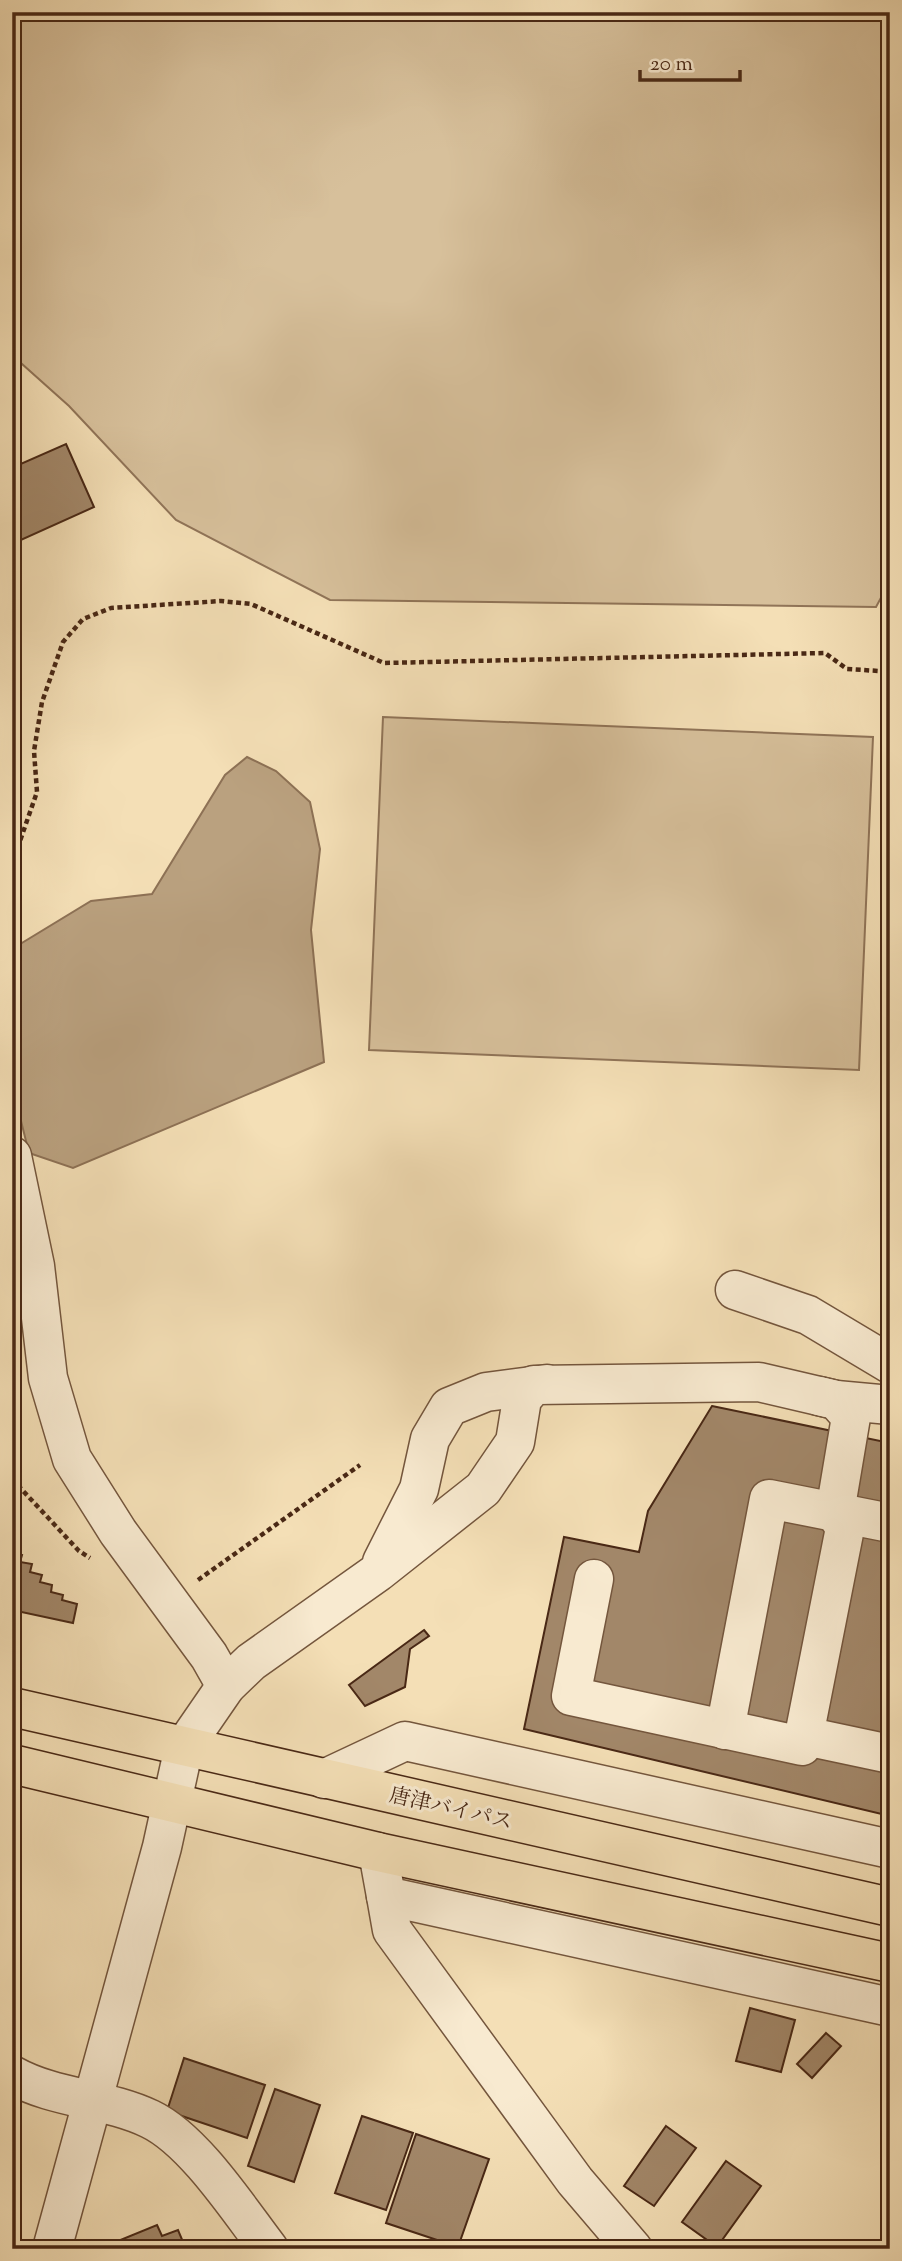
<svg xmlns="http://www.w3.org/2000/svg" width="902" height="2261" viewBox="0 0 902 2261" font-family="'Sorts Mill Goudy','Noto Serif JP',serif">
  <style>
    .green { fill: #d7c09b; stroke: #907458; stroke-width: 2 }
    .water { fill: #baa17f; stroke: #8d7155; stroke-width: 2 }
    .building { fill: #a28769; stroke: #492815; stroke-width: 2 }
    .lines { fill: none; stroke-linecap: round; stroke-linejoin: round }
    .minor-casing { stroke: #74563d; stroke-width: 41 }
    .highway-casing { stroke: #492815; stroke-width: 41 }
    .path { stroke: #492815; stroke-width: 4.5; stroke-dasharray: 5 3.5; stroke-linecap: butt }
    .minor { stroke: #f8ead0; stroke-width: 38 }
    .highway { stroke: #f4dfb6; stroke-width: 38 }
    .labels { text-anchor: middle; stroke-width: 6; stroke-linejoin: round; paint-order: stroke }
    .street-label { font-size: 21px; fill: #492815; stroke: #f8ead0 }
  </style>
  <rect width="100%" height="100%" fill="#f4dfb6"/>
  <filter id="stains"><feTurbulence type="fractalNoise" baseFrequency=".00286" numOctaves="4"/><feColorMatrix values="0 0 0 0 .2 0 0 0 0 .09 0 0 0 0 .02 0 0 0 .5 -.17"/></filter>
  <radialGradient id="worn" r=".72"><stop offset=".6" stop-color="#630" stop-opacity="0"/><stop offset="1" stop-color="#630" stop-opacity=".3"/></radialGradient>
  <g class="green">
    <path d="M12 12H890V581L876 607 330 600 176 520 69 406 12 355Z"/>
    <path d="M383 717 873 737 859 1070 369 1050Z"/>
  </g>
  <path class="water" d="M247 757 276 771 310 802 320 849 311 930 324 1062 73 1168 29 1153 12 1085V949L91 901 152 894 225 775Z"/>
  <g class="building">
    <path d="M66 444 94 507 12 544V462L14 467Z"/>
    <path d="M712 1406 890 1443V1816L524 1729 564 1537 639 1552 648 1511Z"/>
    <path d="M12 1553 22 1555 20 1562 32 1564 30 1572 42 1575 40 1582 52 1585 51 1592 63 1595 62 1600 77 1604 73 1623 12 1610Z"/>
    <path d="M424 1630 429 1636 410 1649 405 1687 365 1706 349 1685Z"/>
    <path d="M750 2008 795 2020 781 2072 736 2061Z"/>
    <path d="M826 2033 841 2046 812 2078 797 2064Z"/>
    <path d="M184 2058 265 2085 247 2138 167 2111Z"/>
    <path d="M275 2089 320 2105 294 2182 248 2166Z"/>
    <path d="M362 2116 413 2133 386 2210 335 2193Z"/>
    <path d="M666 2126 696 2148 654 2206 624 2186Z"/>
    <path d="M416 2134 489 2159 458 2247 386 2223Z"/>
    <path d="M726 2161 761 2186 717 2247 682 2222Z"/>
    <path d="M157 2225 162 2236 178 2230 186 2249H116L113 2243Z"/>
  </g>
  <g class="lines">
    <defs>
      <g id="minor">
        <path d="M12 1156 35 1266 48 1378 72 1459 118 1532 209 1656 226 1686"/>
        <path d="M735 1290 808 1315 890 1364"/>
        <path d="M382 1562 419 1489 430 1439 449 1407 486 1392 547 1384"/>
        <path d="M594 1579 571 1696 802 1746 845 1528 835 1512 851 1417 836 1400 819 1396"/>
        <path d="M725 1730 769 1499 890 1523"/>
        <path d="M805 1736 890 1754"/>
        <path d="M324 1779 405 1741 890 1849"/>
        <path d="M378 1852 386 1896 890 2007"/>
        <path d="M386 1896 392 1930 575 2181 633 2249"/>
        <path d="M12 2075C55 2099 106 2098 150 2119 194 2140 239 2210 269 2249"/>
        <path d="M52 2249 162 1847 184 1747 226 1686 251 1662 378 1572 483 1489 515 1442 522 1399 534 1385 759 1382 836 1400 890 1405"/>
      </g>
      <g id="highway">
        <path d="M12 1707 890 1907"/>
        <path d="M12 1764 378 1852 890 1963"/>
      </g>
    </defs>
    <use href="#minor" class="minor-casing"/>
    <use href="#highway" class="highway-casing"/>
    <g class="path">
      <path d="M12 864 37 792 34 751 42 702 63 642 83 619 111 608 221 601 251 604 384 663 825 653 847 669 879 671"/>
      <path d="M12 1479 79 1551 90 1558"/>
      <path d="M198 1580 360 1465"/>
    </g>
    <use href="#minor" class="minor"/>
    <use href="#highway" class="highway"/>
  </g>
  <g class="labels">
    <g class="street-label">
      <text transform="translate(451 1808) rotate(13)" y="7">唐津バイパス</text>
    </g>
  </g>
  <rect width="902" height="2261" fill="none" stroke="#f4dfb6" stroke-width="42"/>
  <rect x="14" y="14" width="874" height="2233" fill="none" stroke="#492815" stroke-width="3.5"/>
  <rect x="21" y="21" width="860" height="2219" fill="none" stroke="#492815" stroke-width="2"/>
  <path d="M640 70v10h100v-10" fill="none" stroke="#492815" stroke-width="3.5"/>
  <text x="650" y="70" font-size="21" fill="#492815" stroke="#f8ead0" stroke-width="5" paint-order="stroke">20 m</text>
  <rect width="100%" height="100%" filter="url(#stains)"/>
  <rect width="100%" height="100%" fill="url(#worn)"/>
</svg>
